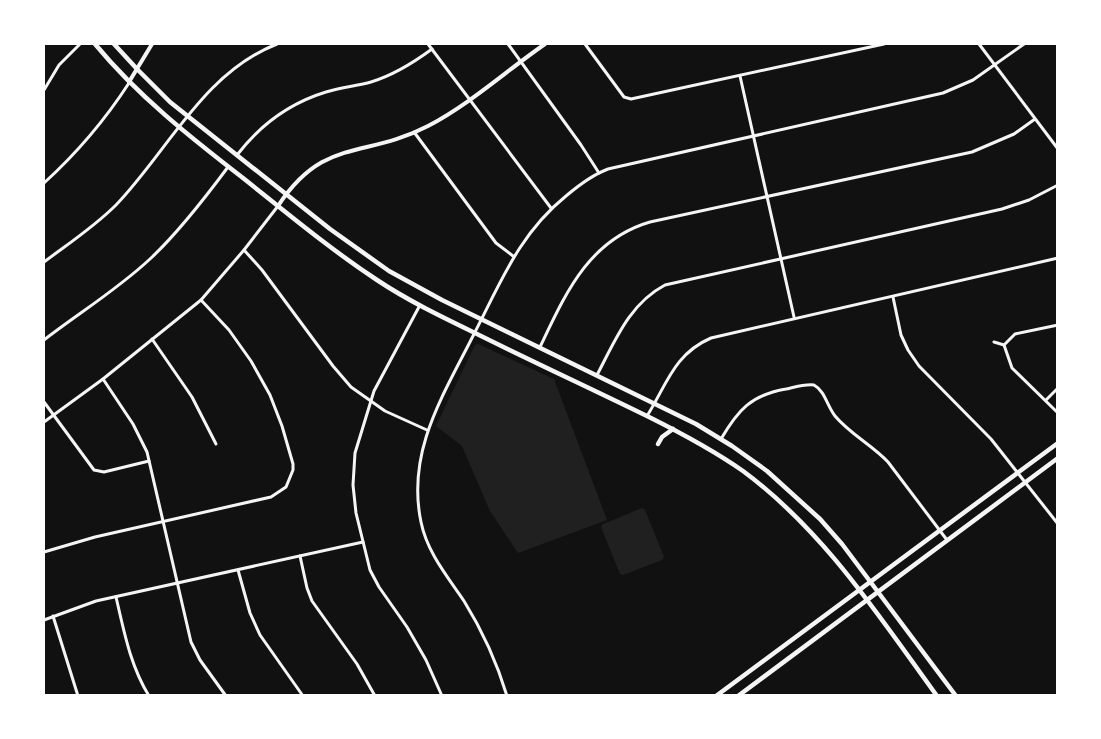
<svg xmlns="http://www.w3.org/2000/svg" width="1101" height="739" viewBox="0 0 1101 739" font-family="Literata,serif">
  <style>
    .green { fill: #202020 }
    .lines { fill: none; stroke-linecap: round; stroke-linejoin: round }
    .minor { stroke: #f5f5f5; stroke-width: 3 }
    .tertiary { stroke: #f5f5f5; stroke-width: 4 }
    .secondary { stroke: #f5f5f5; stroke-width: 4.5 }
  </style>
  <rect width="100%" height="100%" fill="#111"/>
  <g class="green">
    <path d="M478 344 554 379 607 520 518 553 490 511 462 446 436 426 475 345Z"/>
    <path d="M642 508 645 510 664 557 662 560 623 575 620 574 601 527 603 524Z"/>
  </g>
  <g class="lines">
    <g class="minor">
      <path d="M428 44 551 208"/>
      <path d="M508 44 581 145 599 173"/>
      <path d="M585 44 624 97 631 99 884 44"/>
      <path d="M979 44 1058 149"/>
      <path d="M740 76 794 317"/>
      <path d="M44 90 59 65 80 44"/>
      <path d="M414 132 496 243 513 256"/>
      <path d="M237 155C260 125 290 103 326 92 341 87 357 86 371 82 394 75 413 63 432 49"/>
      <path d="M44 183C77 153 105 120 129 83"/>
      <path d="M244 250 262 270 333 366 351 387 385 411 427 430"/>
      <path d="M44 262C68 244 94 227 116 205 168 151 203 73 277 44"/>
      <path d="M893 297 901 335 908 350 919 366 991 439 1058 524"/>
      <path d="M420 305 374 391 355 453 353 485 356 513 370 570 379 587 407 627 426 660 442 696"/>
      <path d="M1058 325 1015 334 1004 345 1012 368 1058 413"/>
      <path d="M152 339 192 397 216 444"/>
      <path d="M44 340C79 313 118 289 150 259 179 232 205 198 228 167"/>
      <path d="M994 342 1004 345"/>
      <path d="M540 347C565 295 588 240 650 222L972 152 1014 134 1035 119"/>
      <path d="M597 375C615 341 629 304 665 285L1002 209 1029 200 1058 185"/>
      <path d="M103 379 133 424 147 452 191 642 200 660 226 696"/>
      <path d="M1046 400 1057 389"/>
      <path d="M44 402 94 470 104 472 149 461"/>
      <path d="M647 416C667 384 674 354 711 338L1058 258"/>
      <path d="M44 422 103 379 201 300 244 250 278 206"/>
      <path d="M721 439C738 410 751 395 786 389 795 387 805 384 814 385 825 391 827 406 835 416 850 434 872 445 888 462L947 540"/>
      <path d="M44 552 95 537 271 497 286 487 293 470V464L282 426 270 395 251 361 229 330 201 300"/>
      <path d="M300 556 307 588 312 601 357 664 375 696"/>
      <path d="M238 570 250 613 260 635 303 696"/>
      <path d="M116 597C124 631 130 665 149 696"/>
      <path d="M53 616 78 696"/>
      <path d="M44 620 96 601 363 542"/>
      <path d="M507 696C497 663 482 630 464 601 447 576 427 552 421 522 406 451 444 394 474 334 501 282 519 234 566 196 579 185 592 175 608 169L943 93 973 80 1024 44"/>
    </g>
    <g class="tertiary">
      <path d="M129 82 152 44"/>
      <path d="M278 206C324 136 365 159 428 126 470 104 506 71 545 44"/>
    </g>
    <g class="secondary">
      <path d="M95 44C138 96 190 137 243 178 287 213 330 249 377 280 407 300 440 316 473 332 531 361 590 388 649 417 681 433 713 450 743 471 824 531 878 615 937 696"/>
      <path d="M114 44 137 69 170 102 330 229 389 271 442 300 696 424 732 446 767 471 820 519 842 544 956 696"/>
      <path d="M658 444 662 437 673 429"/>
      <path d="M716 696 1058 443"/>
      <path d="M738 696 1058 458"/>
    </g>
  </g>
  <rect width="1101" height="739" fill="none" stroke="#ffffff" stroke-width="90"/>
</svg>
